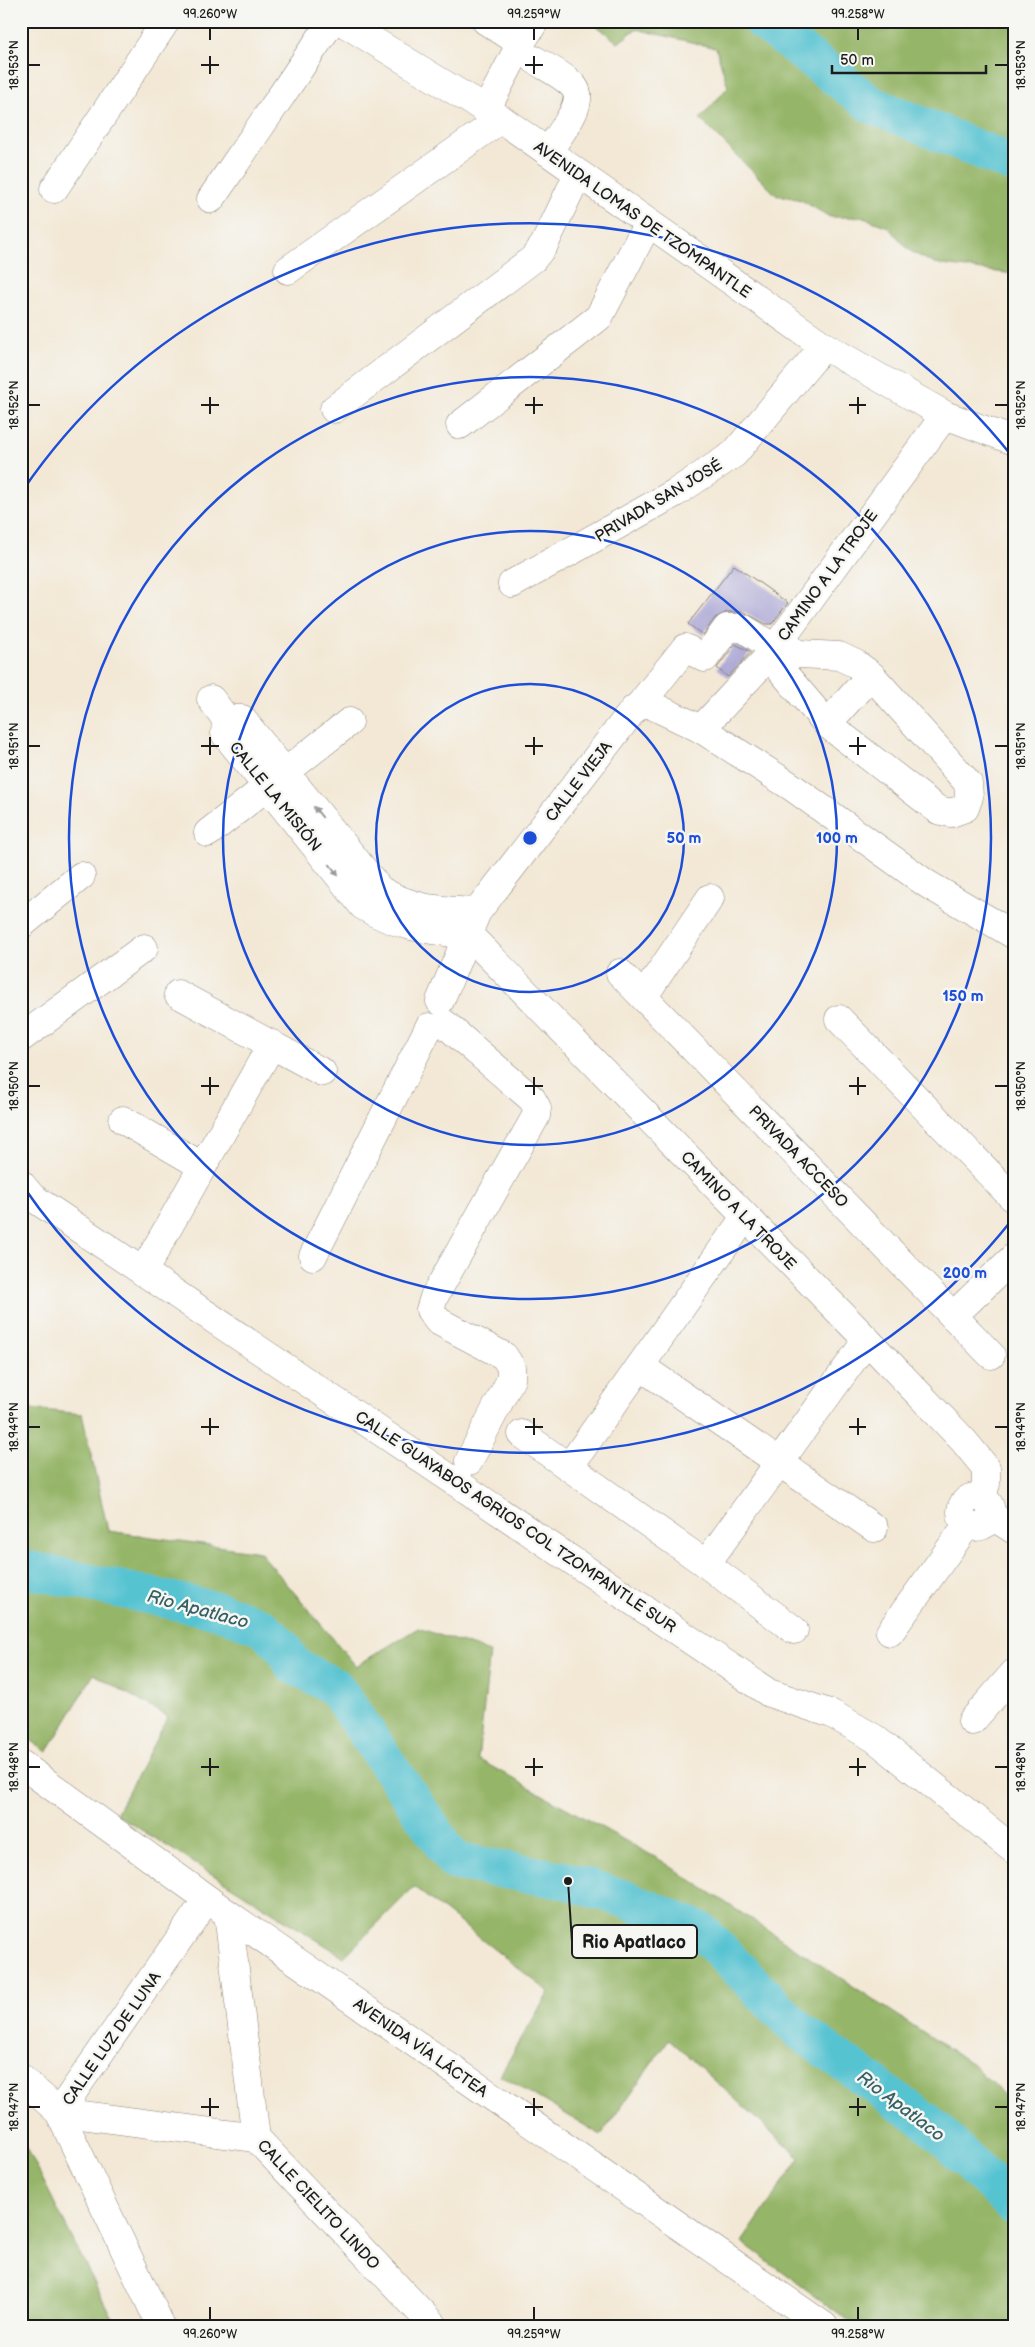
<svg xmlns="http://www.w3.org/2000/svg" width="1035" height="2347" viewBox="0 0 1035 2347" font-family="'Balsamiq Sans',sans-serif">
  <style>
    .forest { fill: #95b568; stroke: #586842 }
    .lines { fill: none; stroke-linecap: round; stroke-linejoin: round }
    .river { stroke: #57c3d1; stroke-width: 38 }
    .building { fill: #b0abd7 }
    .minor-casing { stroke: #888278; stroke-width: 29 }
    .minor { stroke: #fff; stroke-width: 28 }
    .oneway { fill: #999 }
    .ticks { fill: none; stroke: #1c1c1c; stroke-width: 2 }
    .ring { fill: none; stroke: #1d4ed8; stroke-width: 2.5 }
    .labels { text-anchor: middle; stroke-width: 5; stroke-linejoin: round; paint-order: stroke }
    .street-label { font-size: 16px; fill: #1c1c1c; stroke: #f6f6f2 }
    .water-label { font-size: 18px; font-style: italic; fill: #345f64; stroke: #f6f6f2 }
    .centre { fill: #1d4ed8; stroke: #f6f6f2; stroke-width: 2.5 }
    .ring-label { font-size: 15px; text-anchor: middle; font-weight: bold; fill: #1d4ed8; stroke: #f6f6f2; stroke-width: 5; stroke-linejoin: round; paint-order: stroke }
    .leader { fill: none; stroke: #1c1c1c; stroke-width: 2 }
    .callout-dot { fill: #1c1c1c; stroke: #f6f6f2; stroke-width: 2 }
    .callout { fill: #f6f6f2; stroke: #1c1c1c; stroke-width: 2 }
    .callout-label { font-size: 18px; text-anchor: middle; font-weight: bold; fill: #1c1c1c }
    .neatline { fill: none; stroke: #1c1c1c; stroke-width: 2 }
    .ticks-label { font-size: 12px; text-anchor: middle; fill: #1c1c1c }
  </style>
  <rect width="100%" height="100%" fill="#f6f6f2"/>
  <filter id="ink" filterUnits="userSpaceOnUse"><feTurbulence type="fractalNoise" baseFrequency=".02" numOctaves="2"/><feDisplacementMap in="SourceGraphic" scale="10" xChannelSelector="R" yChannelSelector="G"/><feConvolveMatrix kernelMatrix="1 2 1 2 8 2 1 2 1" color-interpolation-filters="sRGB"/></filter>
  <filter id="wash" filterUnits="userSpaceOnUse"><feTurbulence type="fractalNoise" baseFrequency=".0096" numOctaves="4" result="noise"/><feDisplacementMap in="SourceGraphic" scale="20" xChannelSelector="R" yChannelSelector="G"/><feGaussianBlur stdDeviation="1.12" result="paint"/><feColorMatrix in="noise" values="0 0 0 0 0 0 0 0 0 0 0 0 0 0 0 0 0 1.4 0 .05"/><feComposite in="paint" operator="in"/></filter>
  <g filter="url(#wash)">
    <rect width="100%" height="100%" fill="#f3e8d5"/>
    <g class="forest">
      <path d="M591 21H1014V274L935 264 910 251 888 227 862 217H830L801 200 775 194 700 119 728 87 716 48 636 29 618 43Z"/>
      <path d="M21 1408 82 1414 108 1531 260 1552 356 1666 418 1628 490 1652 478 1759 662 1861 975 2066 1014 2106V2326H856L742 2242 800 2158 669 2039 601 2135 500 2075 549 1992 414 1887 344 1957 116 1814 168 1717 94 1674 47 1752 21 1733Z"/>
      <path d="M21 2136 116 2326H21Z"/>
    </g>
    <g class="lines">
      <g class="river">
        <path d="M762 21 872 105 1014 164"/>
        <path d="M21 1568 220 1611 262 1627 283 1647 293 1665 335 1687 454 1861 568 1881 628 1900 701 1931 801 2032 930 2124 1014 2206"/>
      </g>
    </g>
    <g id="blocks">
      <g class="building">
        <path d="M734 565 788 603 772 624H766L744 612H727L715 618 703 635 688 624Z"/>
        <path d="M735 644 751 652 728 677 717 668Z"/>
      </g>
    </g>
  </g>
  <g filter="url(#ink)">
    <use href="#blocks" fill-opacity="0" stroke="#888278" stroke-width="1"/>
    <g class="lines">
      <defs>
        <g id="minor">
          <path d="M341 21 501 119 824 346 945 415 1014 441"/>
          <path d="M486 21 521 43"/>
          <path d="M535 60C547 68 565 76 574 87 587 103 557 137 548 152"/>
          <path d="M486 110 521 43 535 21"/>
          <path d="M54 189 166 21"/>
          <path d="M211 199 332 21"/>
          <path d="M288 270 501 119"/>
          <path d="M334 409 533 259 544 245 578 174"/>
          <path d="M460 425 599 317 648 223"/>
          <path d="M512 584 675 493 734 454 824 346"/>
          <path d="M769 656 827 724 938 810 951 813 965 808 969 797 968 783 871 675 856 664 839 656 800 654 777 644"/>
          <path d="M211 699 226 719"/>
          <path d="M638 707 685 648 705 658 727 628H743L774 648"/>
          <path d="M226 719 225 734 363 906C397 927 429 930 469 935"/>
          <path d="M226 719H242L380 890C413 910 440 910 477 912"/>
          <path d="M827 724 871 675"/>
          <path d="M701 729 769 656 945 415"/>
          <path d="M208 833 349 722"/>
          <path d="M21 925 81 876"/>
          <path d="M469 935 867 1340 963 1440 986 1468V1484L981 1497"/>
          <path d="M620 973 991 1355"/>
          <path d="M178 994 322 1072"/>
          <path d="M644 996 710 898"/>
          <path d="M440 1001 477 912 634 709 642 704H649L701 729 792 787 927 884 1014 935"/>
          <path d="M839 1019 1014 1199"/>
          <path d="M445 1024 532 1099 537 1108 536 1116 434 1297 430 1310 438 1321 504 1356 511 1367V1379L469 1461"/>
          <path d="M21 1038 144 948"/>
          <path d="M123 1120 202 1166"/>
          <path d="M21 1184 32 1197 769 1693 832 1714 874 1738 1014 1850"/>
          <path d="M313 1256 429 1027"/>
          <path d="M143 1272 272 1044"/>
          <path d="M953 1316 1014 1257"/>
          <path d="M640 1366 874 1528"/>
          <path d="M522 1434 706 1564 794 1630"/>
          <path d="M569 1467 745 1217"/>
          <circle cx="976" cy="1512" r="15"/>
          <path d="M992 1516 1014 1530"/>
          <path d="M706 1564 867 1340"/>
          <path d="M890 1632 967 1525"/>
          <path d="M972 1721 1014 1673"/>
          <path d="M21 1764 228 1914 824 2326"/>
          <path d="M207 1899 59 2112 256 2138"/>
          <path d="M228 1914 256 2138 434 2326"/>
          <path d="M21 2078 59 2112 161 2326"/>
        </g>
      </defs>
      <use href="#minor" class="minor-casing"/>
      <use href="#minor" class="minor"/>
    </g>
    <defs><path id="oneway-solid" d="M-6-.8H1V-3.2L6.5 0L1 3.2V.8H-6Z" transform="scale(1.25)"/></defs>
    <g class="oneway">
      <use href="#oneway-solid" transform="translate(318 812) rotate(-129)"/>
      <use href="#oneway-solid" transform="translate(334 870) rotate(52)"/>
    </g>
  </g>
  <path class="ticks" d="M210 28V40M534 28V40M858 28V40M210 56V74M534 56V74M28 65H40M201 65H219M525 65H543M995 65H1008M210 397V414M534 397V414M858 397V414M28 405H40M201 405H219M525 405H543M849 405H866M995 405H1008M210 737V755M534 737V755M858 737V755M28 746H40M201 746H219M525 746H543M849 746H866M995 746H1008M210 1077V1095M534 1077V1095M858 1077V1095M28 1086H40M201 1086H219M525 1086H543M849 1086H866M995 1086H1008M210 1418V1435M534 1418V1435M858 1418V1435M28 1427H40M201 1427H219M525 1427H543M849 1427H866M995 1427H1008M210 1758V1776M534 1758V1776M858 1758V1776M28 1767H40M201 1767H219M525 1767H543M849 1767H866M995 1767H1008M210 2098V2116M534 2098V2116M858 2098V2116M28 2107H40M201 2107H219M525 2107H543M849 2107H866M995 2107H1008M210 2307V2320M534 2307V2320M858 2307V2320"/>
  <g class="ring">
    <circle cx="530" cy="838" r="154"/>
    <circle cx="530" cy="838" r="307"/>
    <circle cx="530" cy="838" r="461"/>
    <path d="M1011 1221A615 615 0 0 1 23 1186M23 490A615 615 0 0 1 1011 455"/>
  </g>
  <g class="labels">
    <g class="street-label">
      <text transform="translate(643 219) rotate(35)" y="6">AVENIDA LOMAS DE TZOMPANTLE</text>
      <text transform="translate(658 500) rotate(-31)" y="6">PRIVADA SAN JOSÉ</text>
      <text transform="translate(827 575) rotate(-54)" y="6">CAMINO A LA TROJE</text>
      <text transform="translate(578 781) rotate(-52)" y="6">CALLE VIEJA</text>
      <text transform="translate(276 796) rotate(51)" y="6">CALLE LA MISIÓN</text>
      <text transform="translate(799 1156) rotate(46)" y="6">PRIVADA ACCESO</text>
      <text transform="translate(739 1210) rotate(46)" y="6">CAMINO A LA TROJE</text>
      <text transform="translate(516 1521) rotate(34)" y="6">CALLE GUAYABOS AGRIOS COL TZOMPANTLE SUR</text>
      <text transform="translate(111 2038) rotate(-55)" y="6">CALLE LUZ DE LUNA</text>
      <text transform="translate(421 2047) rotate(35)" y="6">AVENIDA VÍA LÁCTEA</text>
      <text transform="translate(319 2204) rotate(47)" y="6">CALLE CIELITO LINDO</text>
    </g>
    <g class="water-label">
      <text transform="translate(198 1609) rotate(15)" y="6">Rio Apatlaco</text>
      <text transform="translate(901 2106) rotate(37)" y="6">Rio Apatlaco</text>
    </g>
  </g>
  <circle cx="530" cy="838" r="8" class="centre"/>
  <g class="ring-label">
    <text x="684" y="843">50 m</text>
    <text x="837" y="843">100 m</text>
    <text x="963" y="1001">150 m</text>
    <text x="965" y="1278">200 m</text>
  </g>
  <path class="leader" d="M568 1881L572 1942"/>
  <circle class="callout-dot" cx="568" cy="1881" r="5"/>
  <rect class="callout" x="572" y="1925" width="125" height="33" rx="5"/>
  <g class="callout-label">
    <text x="634" y="1948">Rio Apatlaco</text>
  </g>
  <rect width="1035" height="2347" fill="none" stroke="#f6f6f2" stroke-width="55"/>
  <path d="M832 65v8h154v-8" fill="none" stroke="#1c1c1c" stroke-width="2.5"/>
  <text x="840" y="65" font-size="15" fill="#1c1c1c" stroke="#f6f6f2" stroke-width="4" paint-order="stroke">50 m</text>
  <rect x="28" y="28" width="980" height="2292" class="neatline"/>
  <g class="ticks-label">
    <text x="210" y="18">99.260°W</text>
    <text x="534" y="18">99.259°W</text>
    <text x="858" y="18">99.258°W</text>
    <text transform="translate(14 65) rotate(-90)" y="4">18.953°N</text>
    <text transform="translate(1021 65) rotate(-90)" y="4">18.953°N</text>
    <text transform="translate(14 405) rotate(-90)" y="4">18.952°N</text>
    <text transform="translate(1021 405) rotate(-90)" y="4">18.952°N</text>
    <text transform="translate(14 746) rotate(-90)" y="4">18.951°N</text>
    <text transform="translate(1021 746) rotate(-90)" y="4">18.951°N</text>
    <text transform="translate(14 1086) rotate(-90)" y="4">18.950°N</text>
    <text transform="translate(1021 1086) rotate(-90)" y="4">18.950°N</text>
    <text transform="translate(14 1427) rotate(-90)" y="4">18.949°N</text>
    <text transform="translate(1021 1427) rotate(-90)" y="4">18.949°N</text>
    <text transform="translate(14 1767) rotate(-90)" y="4">18.948°N</text>
    <text transform="translate(1021 1767) rotate(-90)" y="4">18.948°N</text>
    <text transform="translate(14 2107) rotate(-90)" y="4">18.947°N</text>
    <text transform="translate(1021 2107) rotate(-90)" y="4">18.947°N</text>
    <text x="210" y="2338">99.260°W</text>
    <text x="534" y="2338">99.259°W</text>
    <text x="858" y="2338">99.258°W</text>
  </g>
</svg>
